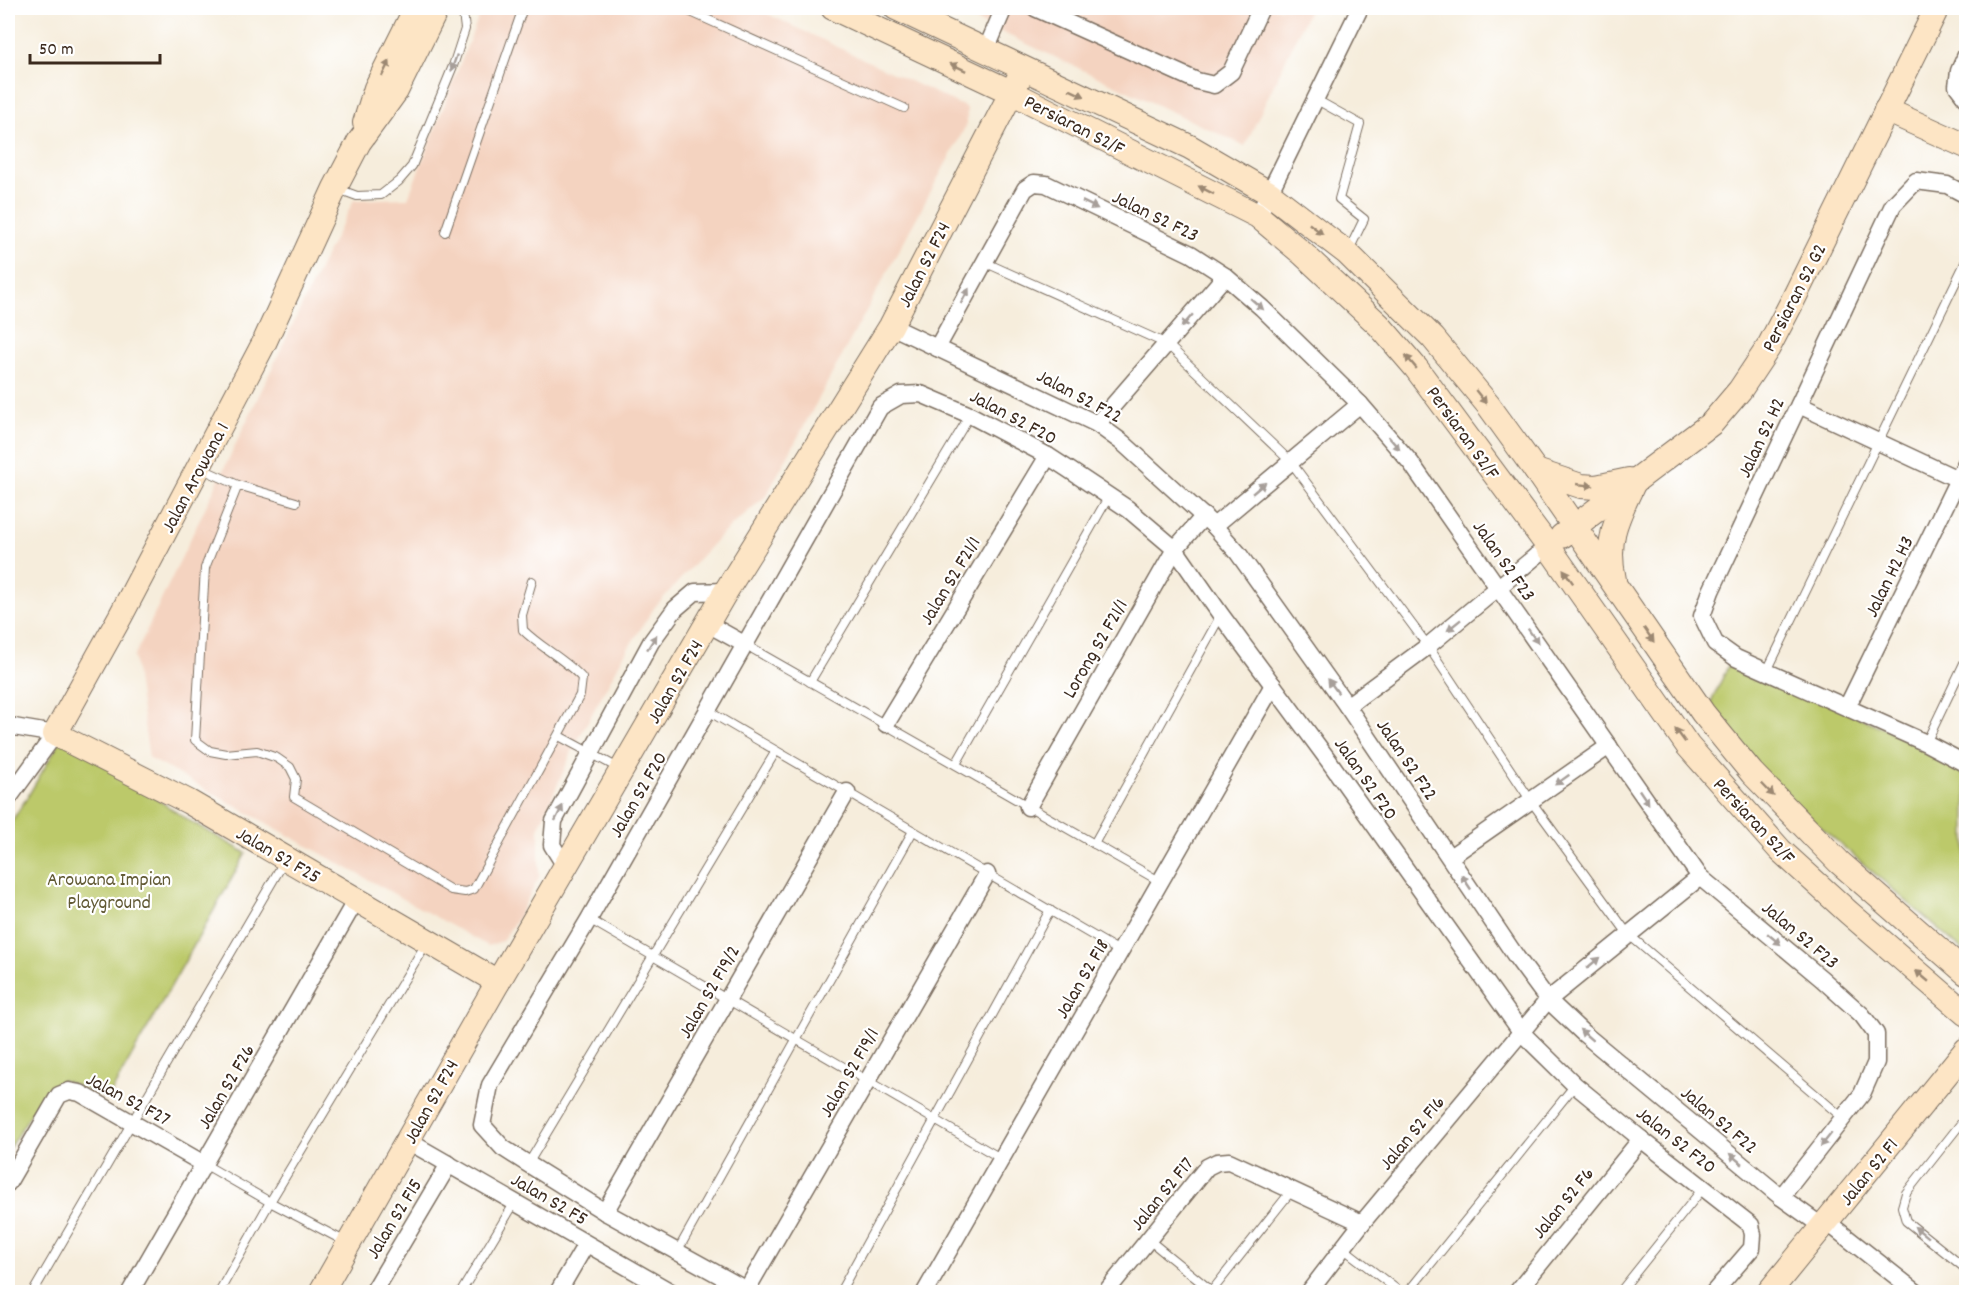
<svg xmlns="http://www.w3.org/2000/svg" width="1974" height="1300" viewBox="0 0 1974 1300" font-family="Dekko,sans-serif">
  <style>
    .built { fill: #f4d3c0 }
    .green { fill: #bcc96a; stroke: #7c7a44; stroke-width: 1.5 }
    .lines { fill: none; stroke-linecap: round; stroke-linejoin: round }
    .lane-casing { stroke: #7c6e60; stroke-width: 10 }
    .street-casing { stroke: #7c6e60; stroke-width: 19 }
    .secondary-casing { stroke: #7c6e60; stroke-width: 26 }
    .lane { stroke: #fff; stroke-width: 8 }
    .street { stroke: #fff; stroke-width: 16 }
    .secondary { stroke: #fde5c5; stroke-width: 24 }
    .oneway { fill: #a79f9a }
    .oneway2 { fill: #9c8872 }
    .labels { text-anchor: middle; stroke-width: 4.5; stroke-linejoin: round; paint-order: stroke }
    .street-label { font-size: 20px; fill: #3b2a1e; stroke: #fff }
    .park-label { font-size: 20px; fill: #625a35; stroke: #fff }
  </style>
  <rect width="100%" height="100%" fill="#fff"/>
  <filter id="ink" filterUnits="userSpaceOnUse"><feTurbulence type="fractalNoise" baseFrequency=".0167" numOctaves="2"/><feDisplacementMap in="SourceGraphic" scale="12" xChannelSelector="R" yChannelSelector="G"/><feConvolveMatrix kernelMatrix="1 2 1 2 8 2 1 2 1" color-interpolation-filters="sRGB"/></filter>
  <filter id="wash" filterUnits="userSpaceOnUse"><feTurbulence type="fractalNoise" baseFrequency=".008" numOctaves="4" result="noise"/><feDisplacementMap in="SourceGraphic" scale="24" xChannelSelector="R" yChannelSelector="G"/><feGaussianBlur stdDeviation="1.35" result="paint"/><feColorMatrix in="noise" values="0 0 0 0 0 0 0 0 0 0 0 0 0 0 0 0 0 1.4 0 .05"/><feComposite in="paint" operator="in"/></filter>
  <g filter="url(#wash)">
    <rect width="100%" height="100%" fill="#f6eddc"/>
    <g class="built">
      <path d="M482 8H755L967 108V123L957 143 766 496 720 536 654 608 624 655 575 745 539 827V877L517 919 502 941 488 946 149 758 134 657 325 257 354 200 408 198Z"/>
      <path d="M950 8H1310L1245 146Z"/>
    </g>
    <g class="green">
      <path d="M1731 660 1966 765V953L1754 769 1708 709Z"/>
      <path d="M63 736 188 820 246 853 108 1098 62 1080 46 1090 8 1150V827L28 796Z"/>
    </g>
  </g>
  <g filter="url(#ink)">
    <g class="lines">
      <defs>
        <g id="lane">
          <path d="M682 8 904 108"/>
          <path d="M1315 99 1360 124 1339 199 1364 219 1349 250"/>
          <path d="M338 189 357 196 381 195 399 181 412 166 453 66 465 29 463 13 459 8"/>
          <path d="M445 232 523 8"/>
          <path d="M984 262 1167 344 1291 462 1428 646 1531 801 1628 934 1843 1118"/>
          <path d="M200 468 238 485"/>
          <path d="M296 502 238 485 205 568 195 740 210 751 226 754 257 751 277 758 290 767 296 779 294 797 451 890 465 892 474 889 580 695 582 678C565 659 541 648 523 630L522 615 532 581"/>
          <path d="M744 644 1161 882"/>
          <path d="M1767 671 1966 261"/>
          <path d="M810 682 970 415"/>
          <path d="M708 711 1121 952"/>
          <path d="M559 736 620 769"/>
          <path d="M1926 743 1966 659"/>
          <path d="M956 764 1109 496"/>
          <path d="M1094 844 1221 615"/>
          <path d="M589 919 1002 1159"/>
          <path d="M1966 1117 1906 1193 1902 1207 1906 1221 1966 1269"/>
          <path d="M204 1164 270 1202 346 1242"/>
          <path d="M528 1164 776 751"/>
          <path d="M1149 1240 1213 1292"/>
          <path d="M1343 1248 1400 1292"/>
          <path d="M677 1252 913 831"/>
          <path d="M33 1292 285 860"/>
          <path d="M219 1292 270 1202 427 942"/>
          <path d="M461 1292 515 1202"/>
          <path d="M840 1292 1050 910"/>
          <path d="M1211 1292 1292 1190"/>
          <path d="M1408 1292 1575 1085"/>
          <path d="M1620 1292 1704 1187"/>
          <path d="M1895 1292 1903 1283"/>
        </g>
        <g id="street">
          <path d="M1035 8 1197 81 1214 85 1231 72 1261 8"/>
          <path d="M986 50 1004 8"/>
          <path d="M1966 55 1959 71 1957 86 1966 98"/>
          <path d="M1966 195 1947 185 1916 181 1893 205 1711 591 1702 616 1715 643 1736 658 1926 743 1966 764"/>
          <path d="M1258 216 1360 8"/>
          <path d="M891 326 1097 424 1123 443 1214 526 1238 553 1347 706 1517 958 1548 1000 1583 1033 1781 1197 1823 1227"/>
          <path d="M937 348 1025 189 1034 183 1046 184 1191 254 1225 276 1262 308 1360 404 1411 463 1700 877 1822 979 1862 1015 1876 1034V1062L1862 1094 1781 1197"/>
          <path d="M1799 405 1966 483"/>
          <path d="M1097 424 1225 276"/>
          <path d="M1214 526 1360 404"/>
          <path d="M708 624 744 644"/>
          <path d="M1347 706 1428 646 1548 546"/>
          <path d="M1847 707 1966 463"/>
          <path d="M886 724 1048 456"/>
          <path d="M8 726 55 734 8 799"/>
          <path d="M1028 807 1175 549 1204 516"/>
          <path d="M1450 857 1609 746"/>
          <path d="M565 866 552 845 554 821 651 642 675 609 695 592 726 591"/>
          <path d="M408 1141 671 1292"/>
          <path d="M8 1183 59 1095 69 1091 80 1093 204 1164"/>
          <path d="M605 1212 847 792"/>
          <path d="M1827 1222 1916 1292"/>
          <path d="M746 1291 987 874"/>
          <path d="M130 1292 356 900"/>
          <path d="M373 1292 449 1164"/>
          <path d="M558 1292 586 1244"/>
          <path d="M750 1292 605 1212 528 1164 503 1148 482 1125 490 1085 589 919 880 407 901 395 921 394 970 415 1048 456 1068 469 1128 509 1175 549 1221 615 1329 761 1522 1033 1575 1085 1641 1139 1751 1225 1753 1235 1752 1248 1714 1292"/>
          <path d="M925 1292 1273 685"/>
          <path d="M1106 1292 1207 1167 1217 1162 1229 1161 1362 1223"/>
          <path d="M1309 1292 1362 1223 1548 1000 1700 877"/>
          <path d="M1517 1292 1641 1139"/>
        </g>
        <g id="secondary">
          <path d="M437 8 396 91 359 142 335 188 264 343 120 617 55 734 189 802 498 982"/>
          <path d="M833 8 1011 92 1258 216 1302 253 1379 325 1416 368 1548 546 1688 746 1780 850 1848 912 1966 1014"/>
          <path d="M896 8 1190 147 1269 193 1347 253 1433 338 1489 406 1536 471 1703 713 1752 773 1839 862 1966 973"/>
          <path d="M1886 110 1966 146"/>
          <path d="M365 123 376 88 416 8"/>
          <path d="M1536 471 1581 486 1596 487 1629 480"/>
          <path d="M1562 536 1712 423 1740 390 1768 348 1791 304 1937 8"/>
          <path d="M1614 580C1605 539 1617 518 1634 482"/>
          <path d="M321 1292 498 982 726 591 891 326 1019 78"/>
          <path d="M1769 1292 1966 1050"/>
        </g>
      </defs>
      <use href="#lane" class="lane-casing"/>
      <use href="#street" class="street-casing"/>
      <use href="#secondary" class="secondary-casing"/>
      <use href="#lane" class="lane"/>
      <use href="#street" class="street"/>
      <use href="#secondary" class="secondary"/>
    </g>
    <defs><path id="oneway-solid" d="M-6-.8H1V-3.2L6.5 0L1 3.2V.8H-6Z" transform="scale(1.5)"/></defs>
    <g class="oneway">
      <use href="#oneway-solid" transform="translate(454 63) rotate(109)"/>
      <use href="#oneway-solid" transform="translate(1090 205) rotate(26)"/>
      <use href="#oneway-solid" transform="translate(965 296) rotate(-62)"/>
      <use href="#oneway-solid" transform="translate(1257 304) rotate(41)"/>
      <use href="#oneway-solid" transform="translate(1187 321) rotate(131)"/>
      <use href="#oneway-solid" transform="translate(1394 443) rotate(49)"/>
      <use href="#oneway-solid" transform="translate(1259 488) rotate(-40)"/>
      <use href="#oneway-solid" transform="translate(1454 625) rotate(141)"/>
      <use href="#oneway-solid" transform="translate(1533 636) rotate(55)"/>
      <use href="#oneway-solid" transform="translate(652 642) rotate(-57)"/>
      <use href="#oneway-solid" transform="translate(1333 686) rotate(-126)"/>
      <use href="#oneway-solid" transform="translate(1562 780) rotate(145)"/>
      <use href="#oneway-solid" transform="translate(1644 797) rotate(56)"/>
      <use href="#oneway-solid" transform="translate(559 813) rotate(-63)"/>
      <use href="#oneway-solid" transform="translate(1466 882) rotate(-124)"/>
      <use href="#oneway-solid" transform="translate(1774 939) rotate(40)"/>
      <use href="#oneway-solid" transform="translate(1593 963) rotate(-40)"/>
      <use href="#oneway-solid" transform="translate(1586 1035) rotate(-139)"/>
      <use href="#oneway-solid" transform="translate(1826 1140) rotate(129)"/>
      <use href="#oneway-solid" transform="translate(1736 1159) rotate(-140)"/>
      <use href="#oneway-solid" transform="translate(1921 1232) rotate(-141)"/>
    </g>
    <g class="oneway2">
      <use href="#oneway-solid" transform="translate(958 67) rotate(-155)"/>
      <use href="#oneway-solid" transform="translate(386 68) rotate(-64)"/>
      <use href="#oneway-solid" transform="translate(1077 93) rotate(25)"/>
      <use href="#oneway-solid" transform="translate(1206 190) rotate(-153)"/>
      <use href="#oneway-solid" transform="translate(1316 229) rotate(38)"/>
      <use href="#oneway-solid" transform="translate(1411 362) rotate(-130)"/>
      <use href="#oneway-solid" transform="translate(1481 397) rotate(51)"/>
      <use href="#oneway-solid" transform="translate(1585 485) rotate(6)"/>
      <use href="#oneway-solid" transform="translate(1568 576) rotate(-125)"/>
      <use href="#oneway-solid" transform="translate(1649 635) rotate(55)"/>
      <use href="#oneway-solid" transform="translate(1680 735) rotate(-126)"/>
      <use href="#oneway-solid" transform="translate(1768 790) rotate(46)"/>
      <use href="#oneway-solid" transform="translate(1922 976) rotate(-140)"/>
    </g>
  </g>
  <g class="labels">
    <g class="street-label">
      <text transform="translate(1075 124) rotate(27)" y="7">Persiaran S2/F</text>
      <text transform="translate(1156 215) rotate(26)" y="7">Jalan S2 F23</text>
      <text transform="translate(923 264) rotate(-63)" y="7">Jalan S2 F24</text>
      <text transform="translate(1793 297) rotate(-63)" y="7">Persiaran S2 G2</text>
      <text transform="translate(1080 395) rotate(28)" y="7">Jalan S2 F22</text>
      <text transform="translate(1014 416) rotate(28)" y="7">Jalan S2 F20</text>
      <text transform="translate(1464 432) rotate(54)" y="7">Persiaran S2/F</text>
      <text transform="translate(1760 437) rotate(-65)" y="7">Jalan S2 H2</text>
      <text transform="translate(194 477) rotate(-62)" y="7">Jalan Arowana 1</text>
      <text transform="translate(1505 560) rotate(55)" y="7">Jalan S2 F23</text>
      <text transform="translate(1888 576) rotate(-64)" y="7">Jalan H2 H3</text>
      <text transform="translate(949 580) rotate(-59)" y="7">Jalan S2 F21/1</text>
      <text transform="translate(1094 648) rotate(-60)" y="7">Lorong S2 F21/1</text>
      <text transform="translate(674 681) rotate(-60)" y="7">Jalan S2 F24</text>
      <text transform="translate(1408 759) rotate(56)" y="7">Jalan S2 F22</text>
      <text transform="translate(1367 778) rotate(55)" y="7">Jalan S2 F20</text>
      <text transform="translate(637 794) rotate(-60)" y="7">Jalan S2 F20</text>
      <text transform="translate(1755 820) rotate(47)" y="7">Persiaran S2/F</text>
      <text transform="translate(279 854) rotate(30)" y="7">Jalan S2 F25</text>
      <text transform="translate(1801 934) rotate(40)" y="7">Jalan S2 F23</text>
      <text transform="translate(1081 978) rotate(-60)" y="7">Jalan S2 F18</text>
      <text transform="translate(708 991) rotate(-60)" y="7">Jalan S2 F19/2</text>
      <text transform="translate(848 1072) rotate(-60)" y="7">Jalan S2 F19/1</text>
      <text transform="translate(225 1086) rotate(-60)" y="7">Jalan S2 F26</text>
      <text transform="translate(129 1098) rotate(28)" y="7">Jalan S2 F27</text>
      <text transform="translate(430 1101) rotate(-61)" y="7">Jalan S2 F24</text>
      <text transform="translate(1720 1119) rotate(40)" y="7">Jalan S2 F22</text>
      <text transform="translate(1411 1132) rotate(-50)" y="7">Jalan S2 F16</text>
      <text transform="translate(1677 1139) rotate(38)" y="7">Jalan S2 F20</text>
      <text transform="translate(1868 1171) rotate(-51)" y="7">Jalan S2 F1</text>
      <text transform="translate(1161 1193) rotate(-51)" y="7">Jalan S2 F17</text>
      <text transform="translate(550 1198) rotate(30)" y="7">Jalan S2 F5</text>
      <text transform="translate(1562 1202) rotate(-51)" y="7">Jalan S2 F6</text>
      <text transform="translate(393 1218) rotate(-59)" y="7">Jalan S2 F15</text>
    </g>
    <g class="park-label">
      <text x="109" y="885">Arowana Impian<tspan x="109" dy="23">Playground</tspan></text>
    </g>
  </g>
  <rect width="1974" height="1300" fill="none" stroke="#fff" stroke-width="30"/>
  <path d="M30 54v9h130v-9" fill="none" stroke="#3b2a1e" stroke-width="3"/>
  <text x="39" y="54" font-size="18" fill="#3b2a1e" stroke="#ffffff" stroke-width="4.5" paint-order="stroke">50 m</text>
</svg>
